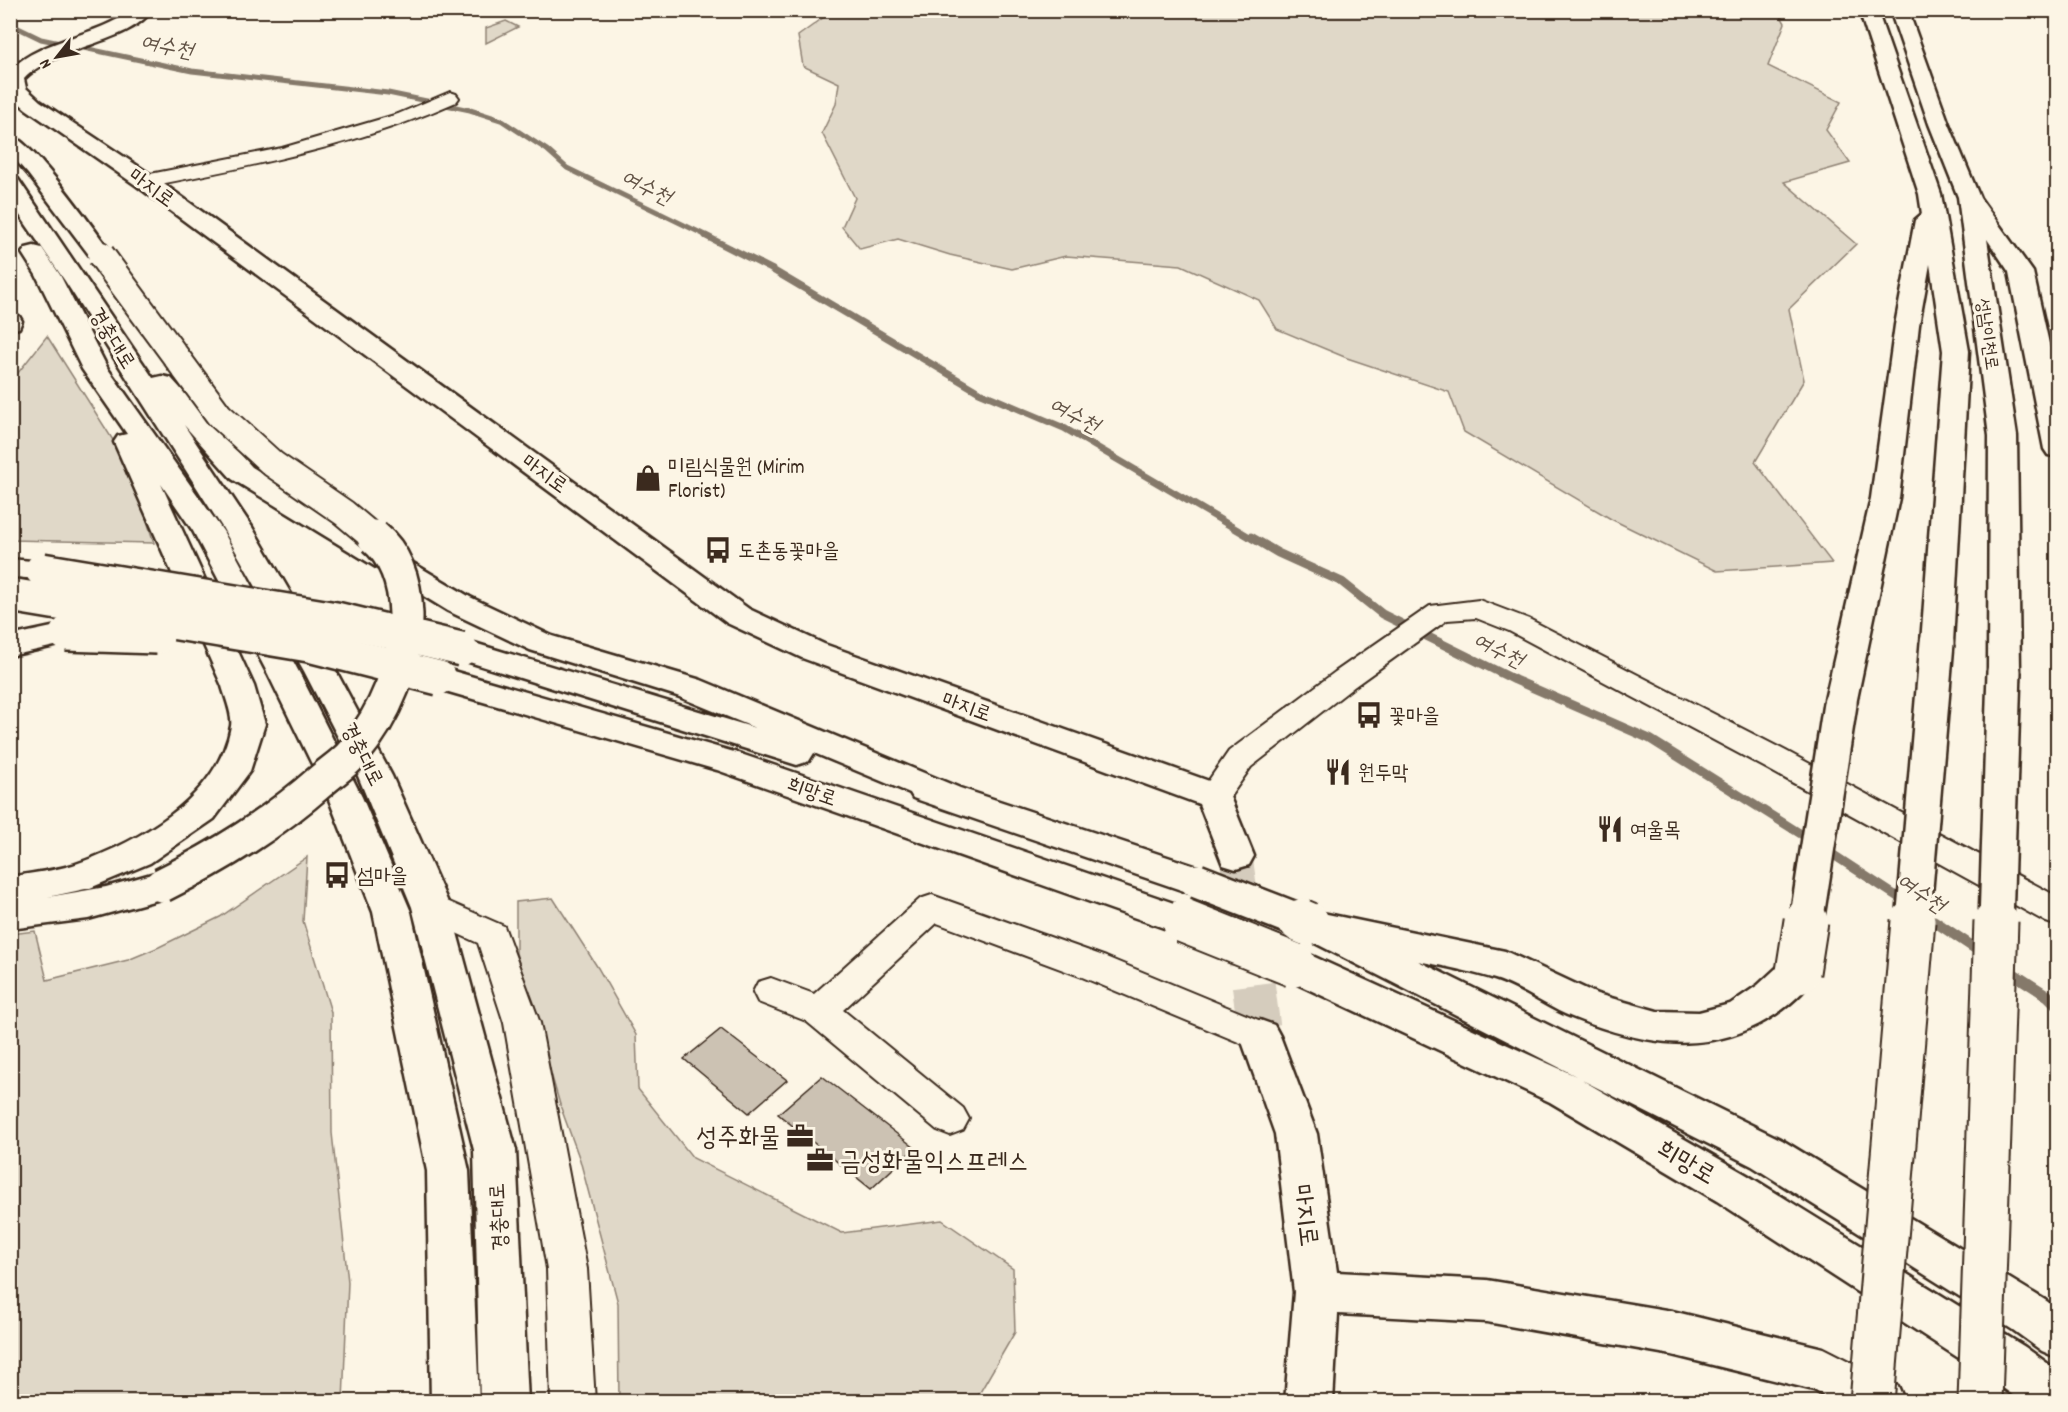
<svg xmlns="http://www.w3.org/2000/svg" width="2068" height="1412" viewBox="0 0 2068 1412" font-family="Dekko,'Poor Story',sans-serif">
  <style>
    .green { fill: #e0d8c8; stroke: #8e8173; stroke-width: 1.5 }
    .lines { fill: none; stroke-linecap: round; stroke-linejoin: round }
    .stream-far3 { stroke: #85796b; stroke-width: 5 }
    .stream-far2 { stroke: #85796b; stroke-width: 7 }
    .stream-far1 { stroke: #85796b; stroke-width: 9 }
    .stream { stroke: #85796b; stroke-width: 11 }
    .building { fill: #ccc2b3; stroke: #3b2a1e; stroke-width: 1.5 }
    .major-tunnel-far1 { stroke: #d5ccbd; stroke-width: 33; stroke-dasharray: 33 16; stroke-linecap: butt }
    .major-tunnel { stroke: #d5ccbd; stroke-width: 43; stroke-dasharray: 43 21; stroke-linecap: butt }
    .minor-casing { stroke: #3b2a1e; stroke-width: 4 }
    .major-casing { stroke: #3b2a1e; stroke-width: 5 }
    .highway-casing { stroke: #3b2a1e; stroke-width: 5 }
    .minor { fill: #fcf5e5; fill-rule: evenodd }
    .major { fill: #fcf5e5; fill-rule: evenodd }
    .highway { fill: #fcf5e5; fill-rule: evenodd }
    .major-bridge-far2-casing { stroke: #3b2a1e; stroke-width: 30; stroke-linecap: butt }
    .major-bridge-far1-casing { stroke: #3b2a1e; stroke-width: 38; stroke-linecap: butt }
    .major-bridge-casing { stroke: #3b2a1e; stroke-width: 47; stroke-linecap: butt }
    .highway-bridge-far1-casing { stroke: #3b2a1e; stroke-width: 38; stroke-linecap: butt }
    .highway-bridge-casing { stroke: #3b2a1e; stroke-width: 47; stroke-linecap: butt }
    .major-bridge-far2 { stroke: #fcf5e5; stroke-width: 26 }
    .major-bridge-far1 { stroke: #fcf5e5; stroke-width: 33 }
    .major-bridge { stroke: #fcf5e5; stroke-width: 43 }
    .highway-bridge-far1 { stroke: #fcf5e5; stroke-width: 33 }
    .highway-bridge { stroke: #fcf5e5; stroke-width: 43 }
    .labels { text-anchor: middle; stroke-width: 6; stroke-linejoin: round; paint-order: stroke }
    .far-street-label { font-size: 18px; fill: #3b2a1e; stroke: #fcf5e5 }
    .street-label { font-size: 21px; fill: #3b2a1e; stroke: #fcf5e5 }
    .poi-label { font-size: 21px; fill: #3b2a1e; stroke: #fcf5e5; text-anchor: start }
    .water-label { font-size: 22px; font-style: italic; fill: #605144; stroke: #fcf5e5 }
    .near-poi-label { font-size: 26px; fill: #3b2a1e; stroke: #fcf5e5; text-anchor: end }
    .near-street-label { font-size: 26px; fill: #3b2a1e; stroke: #fcf5e5 }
  </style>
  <rect width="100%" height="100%" fill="#fcf5e5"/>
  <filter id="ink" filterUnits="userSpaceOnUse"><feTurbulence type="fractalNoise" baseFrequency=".0167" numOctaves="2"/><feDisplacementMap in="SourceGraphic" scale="12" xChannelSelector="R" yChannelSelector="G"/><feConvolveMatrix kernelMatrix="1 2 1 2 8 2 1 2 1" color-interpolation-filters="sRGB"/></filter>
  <g filter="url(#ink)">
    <g class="green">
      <path d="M834 10 1778 11 1785 23 1768 66 1841 102 1826 130 1850 163 1784 182 1856 244 1789 309 1804 380 1755 462 1832 563 1717 571 1611 519 1464 432 1449 392 1347 358 1277 329 1259 300 1181 265 1066 256 1012 269 950 255 898 239 860 249 842 227 855 198 822 133 836 104 839 83 803 66 798 36Z"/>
      <path d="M506 21 518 27 486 43V28Z"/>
      <path d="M47 336 130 467 154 543 11 540 10 383Z"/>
      <path d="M307 857 303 921 331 1012 332 1133 348 1282 343 1401H11V934L35 931 47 980 128 960 159 947 220 917Z"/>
      <path d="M553 898 598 968 636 1035 638 1089 693 1158 842 1233 942 1220 1013 1269 1015 1332 975 1401H619L618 1303 580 1160 561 1108 516 953V902Z"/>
    </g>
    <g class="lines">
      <path class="stream-far3" d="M10 24 41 39 192 71 388 93 470 110 501 120 547 150 567 168 709 237"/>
      <path class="stream-far2" d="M706 236 771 269 979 392 1064 428 1253 539"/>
      <g class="stream-far1">
        <path d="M1251 537 1278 553 1342 582 1382 614 1515 680 1650 739 1812 841"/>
        <path d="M1823 848 1907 903"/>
        <path d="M1926 916 1936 923"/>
      </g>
      <g class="stream">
        <path d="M1934 921 1982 953"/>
        <path d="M2006 969 2048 996 2058 1006"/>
      </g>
    </g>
    <g class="building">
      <path d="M721 1029 787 1080 749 1113 684 1059Z"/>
      <path d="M822 1076 915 1148 871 1189 778 1114Z"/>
    </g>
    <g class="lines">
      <path class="major-tunnel-far1" d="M1236 856 1245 923"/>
      <path class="major-tunnel" d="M1245 921 1260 1036"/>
      <defs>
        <g id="minor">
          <path d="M450 92 456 94 459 98 456 102C357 146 251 166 145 187L138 185 135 181 138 177 145 175 282 148 398 114Z"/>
          <path d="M1479 600 1529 619 1786 751 2058 897V926L2046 922 1764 767 1509 631 1476 618 1447 620 1355 686 1251 767 1225 804 1214 807 1203 804 1198 796 1229 751 1335 672 1430 606Z"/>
          <path d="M431 894 504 926 540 1023 587 1269 595 1402H551L547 1269 504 1023 478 943 419 916 414 907 419 898Z"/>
          <path d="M932 895 1106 957 1273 1026 1278 1036 1273 1046 1260 1051 1082 977 937 923 843 1010 963 1108 969 1119 963 1130 950 1135 937 1130 806 1021 758 1002 753 992 758 982 771 978 814 994 920 899Z"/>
        </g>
        <g id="major">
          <path d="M132 10H152C127 45 58 44 24 79L26 88 40 101 153 176 749 609 824 644 1226 787 1254 856 1249 865 1236 869 1223 865 1199 804 802 658 727 623 137 186 26 109 10 95V70C44 37 95 38 132 10Z"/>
          <path d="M10 135C32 140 97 233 113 255L109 260 101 262 93 260 28 174 10 154Z"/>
          <path d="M10 178 18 179 153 378 162 376 171 378 252 467 470 597 552 636 701 680 960 788 1210 871 1215 881 1210 891 1197 895 1184 891 913 798 910 793 814 753 809 761 797 765 450 656 445 649 450 642 461 639 755 728 677 696 530 650 448 611 232 479 184 425 252 527 336 671 392 776 450 907 516 1150 528 1402H480L474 1150 412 907 358 776 304 671 222 527 65 281 10 201Z"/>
          <path d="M34 246 42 248 60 275 108 369 223 531 300 674 362 797 411 912 469 1171 479 1402H431L427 1171 373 912 328 797 268 674 193 531 161 484 254 686 265 724 250 771 214 819 150 863 90 888 48 897 106 887 162 871 175 875 180 885 175 895 88 919 10 929V877C31 873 54 871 73 865 137 843 218 799 231 726 233 715 225 697 222 686L114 442 118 436 127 434 82 369 36 275 22 253 26 248Z"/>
          <path d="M10 314 19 316 22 321 19 328 10 330Z"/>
          <path d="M10 559 53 563 57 570 53 577 42 579 10 577Z"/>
          <path d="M66 624 77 627 82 634 77 641 10 656V636Z"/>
          <path d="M439 667 741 754 1194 910 1200 920 1194 930 1181 934 717 770 428 686 423 678 428 670Z"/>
          <path d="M1322 916 1335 920 1782 1140 2045 1300 2058 1309V1358L2042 1351 2013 1330 1752 1166 1582 1080 1747 1175 2025 1347 2058 1371V1402H2022L1991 1379 1717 1201 1550 1102 1280 976 1275 965 1280 954 1294 950 1308 954 1576 1076 1309 940 1303 930 1309 920Z"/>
          <path d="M1260 1020 1274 1025 1280 1036 1317 1134 1337 1272 1487 1280 1672 1311 1823 1348 1898 1386 1905 1402H1834L1814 1390 1672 1355 1487 1322 1338 1314 1333 1402H1285L1294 1292 1275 1134 1240 1036 1246 1025Z"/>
        </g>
        <g id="highway">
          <path d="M1859 10H1877L1941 194 1969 351 1953 643 1948 650 1937 653 1926 650 1921 643 1943 351 1930 264 1919 325 1899 498 1856 704 1852 712 1840 715 1828 712 1824 704 1871 498 1895 325 1915 220 1922 214 1919 194Z"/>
          <path d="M1890 10H1908L1949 124 1980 198 2033 272 2058 384V457L2048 455 2044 449 2009 272 1987 239 2017 436 2020 671 2015 678 2004 682 1993 678 1988 671 1989 436 1958 197 1929 124Z"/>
          <path d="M1308 910 1505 951 1597 994 1657 1011 1699 1012 1730 1004 1758 985 1784 961 1798 957 1812 961 1817 972C1808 989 1792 1003 1776 1014 1711 1058 1642 1045 1572 1017 1546 1007 1522 987 1495 979 1430 959 1360 955 1295 934L1289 924 1295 914Z"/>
        </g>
      </defs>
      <use href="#minor" class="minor-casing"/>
      <use href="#major" class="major-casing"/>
      <use href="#highway" class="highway-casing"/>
      <use href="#minor" class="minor"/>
      <use href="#major" class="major"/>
      <use href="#highway" class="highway"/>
      <defs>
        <path id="major-bridge-far2" d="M101 255 219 415 273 464 344 513 375 539"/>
        <g id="major-bridge-far1">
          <path d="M42 570 336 619 461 649"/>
          <path d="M16 596 309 645 439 678"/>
          <path d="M66 634 157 637"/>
          <path d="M1197 881 1305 923"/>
          <path d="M162 885C222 855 272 824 322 780 332 771 345 763 353 753 385 715 407 663 406 614 405 585 397 556 374 537"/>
          <path d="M1181 920 1188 923"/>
        </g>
        <g id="major-bridge">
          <path d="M1184 921 1294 965"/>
          <path d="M1301 921 1308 924"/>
        </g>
        <g id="highway-bridge-far1">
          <path d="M1806 923 1840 704"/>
          <path d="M1913 923 1937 643"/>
          <path d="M1996 923 2004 671"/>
        </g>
        <g id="highway-bridge">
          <path d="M1798 972 1806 921"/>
          <path d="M1872 1402 1913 921"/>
          <path d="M1980 1402 1996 921"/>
        </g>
      </defs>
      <use href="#major-bridge-far2" class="major-bridge-far2-casing"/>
      <use href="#major-bridge-far1" class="major-bridge-far1-casing"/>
      <use href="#major-bridge" class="major-bridge-casing"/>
      <use href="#highway-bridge-far1" class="highway-bridge-far1-casing"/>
      <use href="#highway-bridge" class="highway-bridge-casing"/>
      <use href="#major-bridge-far2" class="major-bridge-far2"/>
      <use href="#major-bridge-far1" class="major-bridge-far1"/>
      <use href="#major-bridge" class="major-bridge"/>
      <use href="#highway-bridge-far1" class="highway-bridge-far1"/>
      <use href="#highway-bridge" class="highway-bridge"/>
    </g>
  </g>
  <defs>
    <symbol id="shop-bare" viewBox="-9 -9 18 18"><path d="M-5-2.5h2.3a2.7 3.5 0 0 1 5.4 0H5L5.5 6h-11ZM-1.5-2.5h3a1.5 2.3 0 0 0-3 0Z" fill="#3b2a1e" stroke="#fcf5e5" stroke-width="2.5" paint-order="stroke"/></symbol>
    <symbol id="bus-bare" viewBox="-9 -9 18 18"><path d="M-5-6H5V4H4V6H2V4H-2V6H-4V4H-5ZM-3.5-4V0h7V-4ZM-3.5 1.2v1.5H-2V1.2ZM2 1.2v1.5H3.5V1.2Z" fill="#3b2a1e" stroke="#fcf5e5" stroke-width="2.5" paint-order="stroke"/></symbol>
    <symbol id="restaurant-bare" viewBox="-9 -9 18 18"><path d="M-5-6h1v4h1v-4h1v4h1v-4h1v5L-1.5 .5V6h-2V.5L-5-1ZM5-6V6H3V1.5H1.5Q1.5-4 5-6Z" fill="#3b2a1e" stroke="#fcf5e5" stroke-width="2.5" paint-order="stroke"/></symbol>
    <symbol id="office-bare" viewBox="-9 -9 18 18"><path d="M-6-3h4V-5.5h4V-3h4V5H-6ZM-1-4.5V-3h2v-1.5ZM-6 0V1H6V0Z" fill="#3b2a1e" stroke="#fcf5e5" stroke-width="2.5" paint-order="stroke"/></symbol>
  </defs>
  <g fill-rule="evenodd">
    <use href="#shop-bare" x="629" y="459" width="38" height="38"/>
    <use href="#bus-bare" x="699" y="531" width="38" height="38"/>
    <use href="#bus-bare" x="1350" y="696" width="38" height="38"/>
    <use href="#restaurant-bare" x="1319" y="753" width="38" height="38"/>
    <use href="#restaurant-bare" x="1591" y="810" width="38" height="38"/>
    <use href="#bus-bare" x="318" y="856" width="38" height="38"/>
    <use href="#office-bare" x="781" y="1117" width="38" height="38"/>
    <use href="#office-bare" x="801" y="1141" width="38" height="38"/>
  </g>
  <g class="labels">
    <g class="far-street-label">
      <text transform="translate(1988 334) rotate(82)" y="6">성남이천로</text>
    </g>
    <g class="street-label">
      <text transform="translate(152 187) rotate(36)" y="7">마지로</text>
      <text transform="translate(113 338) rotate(58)" y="7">경충대로</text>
      <text transform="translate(545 473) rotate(36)" y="7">마지로</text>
      <text transform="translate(967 706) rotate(20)" y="7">마지로</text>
      <text transform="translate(363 754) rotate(63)" y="7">경충대로</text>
      <text transform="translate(812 791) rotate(19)" y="7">희망로</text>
      <text transform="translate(498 1217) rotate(-93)" y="7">경충대로</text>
    </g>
    <g class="poi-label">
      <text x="668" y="473">미림식물원 (Mirim<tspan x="668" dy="24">Florist)</tspan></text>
      <text x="738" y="557">도촌동꽃마을</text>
      <text x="1389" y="722">꽃마을</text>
      <text x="1358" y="779">원두막</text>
      <text x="1630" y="836">여울목</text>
      <text x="357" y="882">섬마을</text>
    </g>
    <g class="water-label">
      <text transform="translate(167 45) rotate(11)" y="8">여수천</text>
      <text transform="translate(647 186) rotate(26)" y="8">여수천</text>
      <text transform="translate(1075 414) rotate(27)" y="8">여수천</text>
      <text transform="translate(1499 649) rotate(26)" y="8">여수천</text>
      <text transform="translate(1922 892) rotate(34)" y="8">여수천</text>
    </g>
    <g class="near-poi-label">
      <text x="780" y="1145">성주화물</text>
      <text x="840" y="1169" text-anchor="start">금성화물익스프레스</text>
    </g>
    <g class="near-street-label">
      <text transform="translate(1687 1161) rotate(30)" y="9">희망로</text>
      <text transform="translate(1307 1215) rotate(83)" y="9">마지로</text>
    </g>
  </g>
  <rect width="2068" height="1412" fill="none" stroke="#fcf5e5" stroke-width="36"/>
  <rect x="18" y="18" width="2032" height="1376" fill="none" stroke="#3b2a1e" stroke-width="2" filter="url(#ink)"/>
  <g transform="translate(57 57) rotate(239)" stroke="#fcf5e5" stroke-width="4.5" paint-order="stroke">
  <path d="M0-4.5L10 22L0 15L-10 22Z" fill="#3b2a1e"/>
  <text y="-9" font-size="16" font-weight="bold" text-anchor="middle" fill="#3b2a1e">N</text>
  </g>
</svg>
